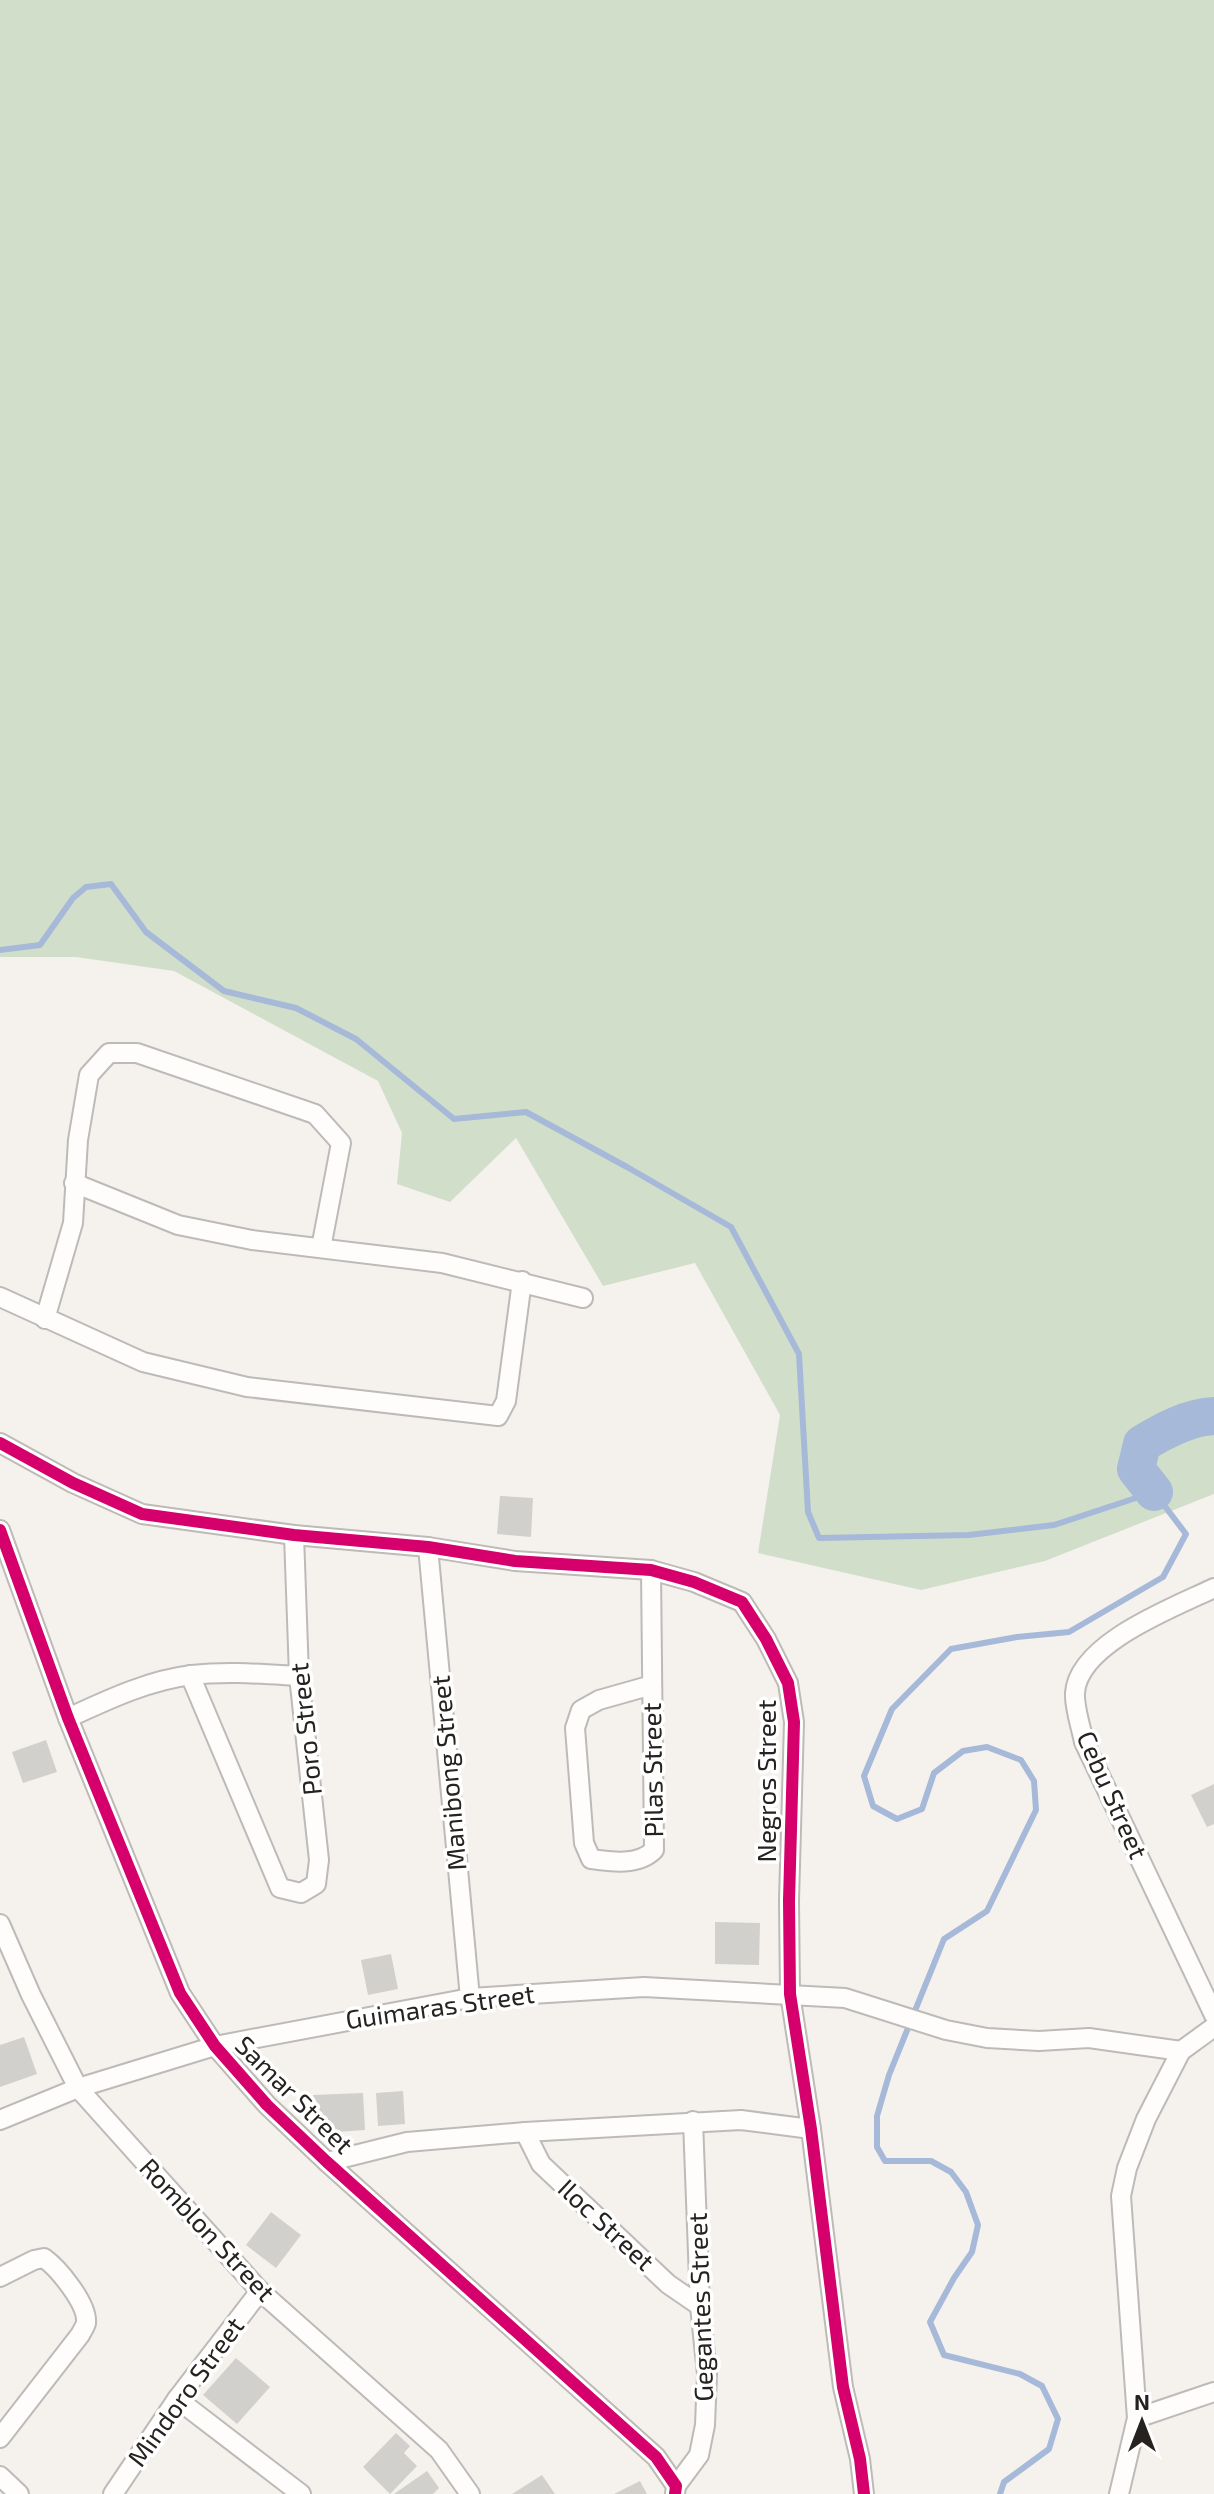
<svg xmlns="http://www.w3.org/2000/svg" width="1214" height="2494" viewBox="0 0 1214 2494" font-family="'Exo 2',sans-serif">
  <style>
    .green { fill: #d1dfca }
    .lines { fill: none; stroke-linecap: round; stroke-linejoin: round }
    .stream { stroke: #a7b9d8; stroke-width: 6 }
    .river { stroke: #a7b9d8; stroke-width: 38 }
    .building { fill: #d2d0cc }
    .minor-casing { stroke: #bdbab8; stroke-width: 22 }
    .minor { stroke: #fefdfc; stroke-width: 18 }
    .cycleway-casing { stroke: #fff; stroke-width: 17 }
    .cycleway { stroke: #d6006c; stroke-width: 12 }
    .labels { text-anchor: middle; stroke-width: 7; stroke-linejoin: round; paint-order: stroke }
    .street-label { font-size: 26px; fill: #252220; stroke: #fff }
  </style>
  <rect width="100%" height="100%" fill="#f5f2ee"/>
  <path class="green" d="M0 0H1214V1494L1045 1561 921 1590 758 1553 780 1415 695 1263 603 1286 516 1138 450 1202 397 1184 402 1133 378 1081 174 971 76 957H0Z"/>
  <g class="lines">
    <path class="stream" d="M0 950 40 945 73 898 86 887 111 884 146 932 224 991 296 1008 356 1039 454 1119 526 1112 627 1167 731 1227 799 1354 808 1512 819 1538 969 1535 1054 1525 1154 1492 1186 1534 1163 1577 1069 1632 1017 1637 951 1649 892 1709 864 1776 873 1806 897 1819 922 1809 934 1773 963 1751 987 1747 1021 1760 1034 1781 1036 1810 987 1911 944 1939 889 2075 877 2116V2147L885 2161H931L951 2172 966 2192 978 2225 972 2252 954 2278 930 2322 944 2355 1020 2374 1042 2386 1058 2419 1049 2449 1004 2482 1000 2494"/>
    <path class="river" d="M1154 1492 1136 1469 1142 1444C1163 1431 1189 1417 1214 1416"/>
  </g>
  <g class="building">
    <path d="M500 1496 533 1498 531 1537 497 1534Z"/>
    <path d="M46 1740 57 1772 23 1783 12 1752Z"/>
    <path d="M1214 1784V1824L1207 1827 1191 1795Z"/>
    <path d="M715 1922 760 1923 759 1965 715 1964Z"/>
    <path d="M391 1954 398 1989 368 1995 361 1960Z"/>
    <path d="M24 2037 37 2074 0 2087V2045Z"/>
    <path d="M403 2091 405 2124 378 2126 376 2093Z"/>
    <path d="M363 2093 365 2130 322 2133 314 2123 313 2095Z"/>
    <path d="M271 2212 301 2235 276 2268 246 2245Z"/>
    <path d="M236 2358 270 2387 237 2424 203 2395Z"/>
    <path d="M396 2433 410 2446 404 2453 417 2466 390 2494 363 2467Z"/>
    <path d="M427 2471 439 2488 433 2494H394Z"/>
    <path d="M542 2475 555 2494H512Z"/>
    <path d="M640 2481 647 2494H614Z"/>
  </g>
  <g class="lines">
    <defs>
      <g id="minor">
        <path d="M74 1183 178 1225 252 1240 442 1263 583 1298"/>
        <path d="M0 1297 143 1362 247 1387 498 1416 506 1401 522 1281"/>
        <path d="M45 1319 73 1223 78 1140 89 1075 109 1053H137L315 1114 341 1143 321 1248"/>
        <path d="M0 1443 73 1483 142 1514 294 1535 428 1547 515 1561 651 1570 694 1582 742 1602 766 1639 788 1683 794 1722 789 1901 790 1994 811 2129 843 2387 860 2459 864 2494"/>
        <path d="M0 1530 68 1718 180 1993 215 2046 267 2105 327 2162 656 2457 676 2486 675 2494"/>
        <path d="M428 1547 470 1998"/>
        <path d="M651 1570 654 1850C638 1866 612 1862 591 1859L584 1843 575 1728 581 1710 599 1700 652 1685"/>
        <path d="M1214 1588C1175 1607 1078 1643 1075 1693 1074 1707 1081 1727 1084 1742L1214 2015"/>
        <path d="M190 1675 280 1888 301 1893 316 1884 319 1860 299 1676 294 1535"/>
        <path d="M68 1718C107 1700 149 1680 192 1675 227 1671 263 1674 299 1676"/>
        <path d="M0 1924 31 1995 78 2088 260 2291 439 2450 470 2494"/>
        <path d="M0 2120 78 2088 215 2046 470 1998 644 1987 845 1998 946 2030 987 2038 1039 2041 1089 2038 1181 2051"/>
        <path d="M525 2132 541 2164 668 2284 700 2306"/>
        <path d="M327 2162 407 2142 525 2132 741 2120 811 2129"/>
        <path d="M0 2277 34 2260 44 2258C58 2268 88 2304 86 2323 85 2327 82 2331 80 2335L0 2438"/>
        <path d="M177 2399 301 2494"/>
        <path d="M1137 2418 1214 2392"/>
        <path d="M0 2476 19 2494"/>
        <path d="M676 2486 699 2455 705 2425 707 2374 700 2306 693 2121"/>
        <path d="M113 2494 177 2399 260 2291"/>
        <path d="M1119 2494 1137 2418 1121 2196 1127 2168 1146 2119 1181 2051 1214 2027"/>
      </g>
    </defs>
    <use href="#minor" class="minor-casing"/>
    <use href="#minor" class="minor"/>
    <defs>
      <g id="cycleway">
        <path d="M0 1443 73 1483 142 1514 294 1535 428 1547 515 1561 651 1570 694 1582 742 1602 766 1639 788 1683 794 1722 789 1901 790 1994 811 2129 843 2387 860 2459 864 2494"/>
        <path d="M0 1530 68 1718 180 1993 215 2046 267 2105 327 2162 656 2457 676 2486 675 2494"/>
      </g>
    </defs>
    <use href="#cycleway" class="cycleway-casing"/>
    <use href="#cycleway" class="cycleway"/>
  </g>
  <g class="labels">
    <g class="street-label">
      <text transform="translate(306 1729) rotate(-96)" y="9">Poro Street</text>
      <text transform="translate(653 1770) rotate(-91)" y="9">Pilas Street</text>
      <text transform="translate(449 1773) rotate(-95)" y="9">Manibong Street</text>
      <text transform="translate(767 1781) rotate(-90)" y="9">Negros Street</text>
      <text transform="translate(1112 1795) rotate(66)" y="9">Cebu Street</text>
      <text transform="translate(440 2007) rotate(-8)" y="9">Guimaras Street</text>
      <text transform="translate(294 2095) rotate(45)" y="9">Samar Street</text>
      <text transform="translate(606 2225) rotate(43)" y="9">Iloc Street</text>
      <text transform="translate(207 2230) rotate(47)" y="9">Romblon Street</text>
      <text transform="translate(701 2307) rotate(-92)" y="9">Gegantes Street</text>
      <text transform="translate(186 2392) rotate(-54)" y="9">Mindoro Street</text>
    </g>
  </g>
  <g transform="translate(1142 2422)" stroke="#ffffff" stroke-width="6" paint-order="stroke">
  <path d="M0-6L14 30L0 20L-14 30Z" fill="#252220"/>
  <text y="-12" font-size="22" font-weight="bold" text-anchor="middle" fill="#252220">N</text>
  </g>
</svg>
